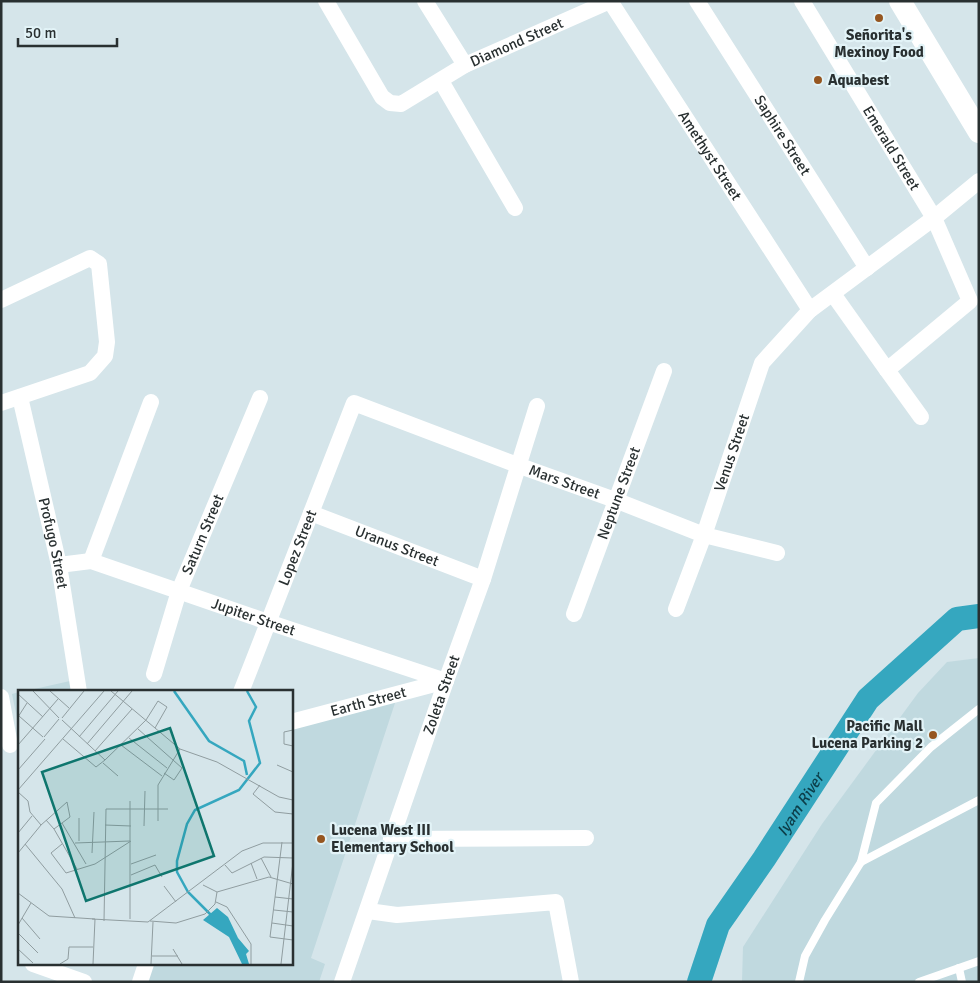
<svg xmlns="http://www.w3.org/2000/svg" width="980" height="983" viewBox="0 0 980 983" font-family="Signika,sans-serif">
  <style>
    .built { fill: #c0d9df }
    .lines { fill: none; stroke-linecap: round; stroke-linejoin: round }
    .river { stroke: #35a7bf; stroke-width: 24 }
    .lane { stroke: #fff; stroke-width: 8 }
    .street { stroke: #fff; stroke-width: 16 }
    .secondary { stroke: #fff; stroke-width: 22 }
    .poi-dot { fill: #965620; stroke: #e2f3f7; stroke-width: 2 }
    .labels { text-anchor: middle; stroke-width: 4.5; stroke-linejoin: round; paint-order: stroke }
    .poi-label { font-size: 15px; font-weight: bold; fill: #293031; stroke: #e2f3f7; text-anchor: start }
    .street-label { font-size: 15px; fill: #293031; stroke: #e2f3f7 }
    .water-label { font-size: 16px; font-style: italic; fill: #0c3e49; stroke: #e2f3f7 }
    .inset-river { fill: none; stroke: #35a7bf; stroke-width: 2.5 }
    .inset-road { fill: none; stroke: #909da0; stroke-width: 1 }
    .view { fill: #0f766e; fill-opacity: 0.15; stroke: #0f766e; stroke-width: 2.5 }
    .inset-edge { fill: none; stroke: #293031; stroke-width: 2.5 }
  </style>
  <rect width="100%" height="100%" fill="#d5e5ea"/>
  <g class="built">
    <path d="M979 658V982H742L743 947 822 824 918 693 947 662Z"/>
    <path d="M70 681 72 692H21Z"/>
    <path d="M19 692V728L12 694Z"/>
    <path d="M396 700 311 958 325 964 319 982H145L151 964H291V727Z"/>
  </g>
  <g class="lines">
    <path class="river" id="s1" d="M699 982 718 925 764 859 868 699 957 619 979 616"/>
    <g class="lane">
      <path d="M861 862 876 803 931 747 979 709"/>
      <path d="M959 968 962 982"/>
      <path d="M799 982 805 956 825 920 861 862 979 800"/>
      <path d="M919 982 979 961"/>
    </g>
    <g class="street">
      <path d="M326 1 382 97 390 103 401 104 465 65"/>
      <path id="s2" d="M425 1 465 65 610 1"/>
      <path id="s3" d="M610 1 810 310"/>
      <path id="s4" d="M697 1 867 268"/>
      <path id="s5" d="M802 1 934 218 970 301 887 370 833 294"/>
      <path d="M441 81 515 208"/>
      <path d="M1 300 90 258 99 264 107 342 105 356 90 373 1 403"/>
      <path d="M887 370 921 417"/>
      <path id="s6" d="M20 397 59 565 79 692"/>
      <path id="s7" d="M311 513 483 579"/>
      <path d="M91 561 151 402"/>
      <path id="s8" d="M59 565 91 561 268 622 446 681"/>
      <path id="s9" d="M676 609 704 535 762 363 810 310 934 218 979 181"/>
      <path id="s10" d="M574 614 664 371"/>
      <path id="s11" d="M154 674 179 591 260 398"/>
      <path id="s12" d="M241 692 354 403 520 466 615 500 704 535 777 553"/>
      <path d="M1 697 10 745"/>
      <path id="s13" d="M291 722 446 681"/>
      <path d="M391 839 586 838"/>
      <path d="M368 911 397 915 556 902 571 982"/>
      <path d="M33 964 84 982"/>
      <path d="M140 982 146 964"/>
      <path id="s14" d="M342 982 446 681 483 579 537 406"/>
    </g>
    <path class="secondary" d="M900 1 979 132"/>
  </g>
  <g class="poi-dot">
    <circle cx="879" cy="18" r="5"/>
    <circle cx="818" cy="80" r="5"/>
    <circle cx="933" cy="735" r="5"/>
    <circle cx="321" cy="839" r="5"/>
  </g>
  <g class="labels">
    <g class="poi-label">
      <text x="879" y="40" text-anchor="middle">Señorita's<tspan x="879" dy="17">Mexinoy Food</tspan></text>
      <text x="828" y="85">Aquabest</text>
      <text x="923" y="731" text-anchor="end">Pacific Mall<tspan x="923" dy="17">Lucena Parking 2</tspan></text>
      <text x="331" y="835">Lucena West III<tspan x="331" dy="17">Elementary School</tspan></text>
    </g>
    <g class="street-label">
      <text dy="5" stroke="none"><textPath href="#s2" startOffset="132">Diamond Street</textPath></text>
      <text dy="5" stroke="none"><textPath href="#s4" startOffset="159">Saphire Street</textPath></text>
      <text dy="5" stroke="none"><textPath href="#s5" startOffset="172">Emerald Street</textPath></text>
      <text dy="5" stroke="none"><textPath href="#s3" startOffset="184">Amethyst Street</textPath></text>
      <text dy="5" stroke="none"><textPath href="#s9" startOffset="166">Venus Street</textPath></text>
      <text dy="5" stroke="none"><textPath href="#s12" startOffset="535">Mars Street</textPath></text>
      <text dy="5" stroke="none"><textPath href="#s10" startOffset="129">Neptune Street</textPath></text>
      <text dy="5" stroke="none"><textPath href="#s11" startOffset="148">Saturn Street</textPath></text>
      <text dy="5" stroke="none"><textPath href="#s6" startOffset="150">Profugo Street</textPath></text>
      <text dy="5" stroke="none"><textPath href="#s7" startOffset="92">Uranus Street</textPath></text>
      <text dy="5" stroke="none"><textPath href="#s12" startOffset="155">Lopez Street</textPath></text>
      <text dy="5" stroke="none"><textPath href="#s8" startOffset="204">Jupiter Street</textPath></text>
      <text dy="5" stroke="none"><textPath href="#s14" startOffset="304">Zoleta Street</textPath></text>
      <text dy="5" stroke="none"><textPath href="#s13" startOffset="80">Earth Street</textPath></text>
    </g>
    <g class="water-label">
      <text dy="6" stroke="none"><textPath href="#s1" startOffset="206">Iyam River</textPath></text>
    </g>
  </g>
  <g transform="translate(18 690)">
    <rect width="275" height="275" fill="#d5e5ea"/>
    <path d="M199 218 210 227 220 248 231 261 228 264 231 274H224L211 247 185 230Z" fill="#35a7bf"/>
    <path class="inset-river" d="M156 1 191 51 226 71 229 85M196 228 170 202 159 182V171L169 134 177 120 221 100 242 73 231 31 238 17 229 1"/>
    <path class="inset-road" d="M15 1 41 28M32 1 51 18M93 1 162 59 199 72 261 107 275 110M0 4 25 27M1 26 25 47M0 27 9 13M44 28 66 1M44 30 87 70 128 30 140 11 149 17 137 38M120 39 164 78 156 90 146 83M275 40 266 42V54L275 56M26 47 41 29M61 47 100 1M111 48 149 78M45 49 78 77 87 70M69 54 114 1M0 55 40 9M103 55 144 86M77 61 114 19M85 73 100 86M259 75 275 82M0 80 27 49M242 95 235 104 257 122 275 124M0 100 86 1M0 102 10 111 12 122 23 135M28 130 36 139 59 179M140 131V95L162 59M44 133 68 174M87 135 113 136M126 136 127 101M0 143 14 126M61 151V128M264 152 252 247 275 250M57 153 112 151M7 154 44 199 57 228M44 154 33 163 48 183 77 174 113 151M0 163 23 135 49 112 52 127 36 139M74 163 76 122M243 168 253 187M233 173 239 189M113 174 138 165M207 175 214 183 246 167 275 168M113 185 137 175 144 187M185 195 199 202 251 187 275 194M146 196 158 212M0 203 31 226 77 229M257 207 275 209M198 212 209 217 233 254V274M256 220 275 222M4 228 22 249M74 229 130 232 224 161 245 153H275M112 229V111M86 231 88 119H150M132 231 158 233 187 224 197 214 199 202M254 233 275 236M0 235 13 213M0 243 20 263M0 259 15 273M155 259 164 274M134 266H160M42 274 50 269 51 257H75M75 274 77 229M133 274 135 232M263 274 275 172"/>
    <path class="view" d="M152 38 196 166 68 211 24 82Z"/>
    <rect width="275" height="275" class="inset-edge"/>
  </g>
  <rect width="980" height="983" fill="none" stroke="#293031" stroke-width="5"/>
  <path d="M18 38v8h99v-8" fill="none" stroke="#293031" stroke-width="2.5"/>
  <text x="25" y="38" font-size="15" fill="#293031" stroke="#e2f3f7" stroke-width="4" paint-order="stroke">50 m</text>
</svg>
